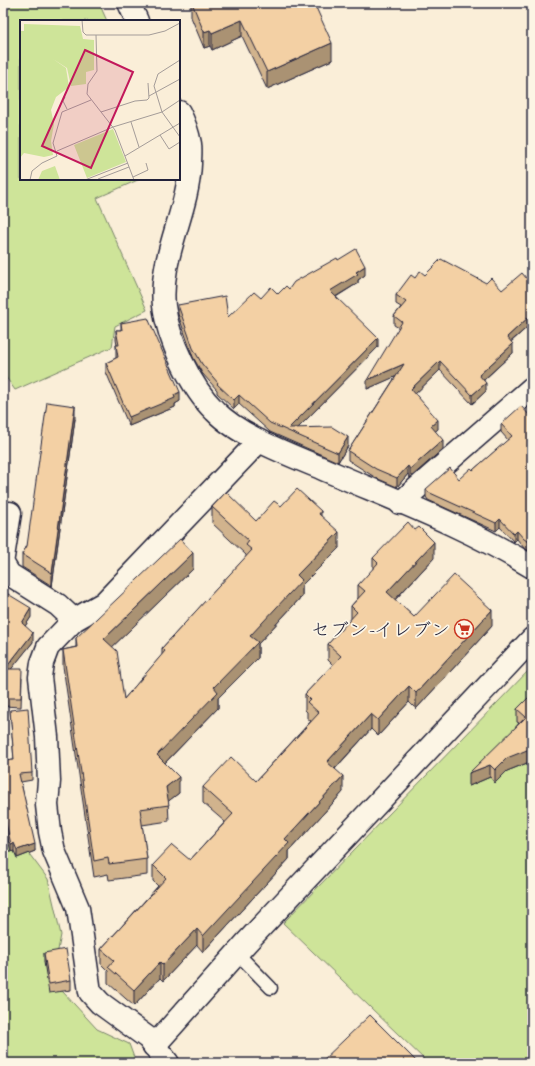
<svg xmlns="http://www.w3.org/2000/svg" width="535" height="1066" viewBox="0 0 535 1066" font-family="Caveat,'Klee One',sans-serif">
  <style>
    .green { fill: #cee499; stroke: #78836a }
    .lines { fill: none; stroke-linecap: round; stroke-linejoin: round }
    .lane-casing { stroke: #22223b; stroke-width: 15 }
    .street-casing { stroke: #22223b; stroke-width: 25 }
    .secondary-casing { stroke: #22223b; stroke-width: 25 }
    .lane { stroke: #fcf5e5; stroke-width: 12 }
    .street { stroke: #fcf5e5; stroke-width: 22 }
    .secondary { stroke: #fcf5e5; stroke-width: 22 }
    .wall { fill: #d1b38d; stroke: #22223b }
    .shaded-wall { fill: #aa9273; stroke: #22223b }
    .building { fill: #f3d0a4; stroke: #22223b }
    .labels { text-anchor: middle; stroke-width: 3.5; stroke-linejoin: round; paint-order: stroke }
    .poi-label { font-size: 19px; fill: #22223b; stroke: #fcf5e5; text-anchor: end }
    .inset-road { fill: none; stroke: #a49c99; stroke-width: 1 }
    .view { fill: #c2185b; fill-opacity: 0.15; stroke: #c2185b; stroke-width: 2 }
    .inset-edge { fill: none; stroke: #22223b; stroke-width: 2 }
  </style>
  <rect width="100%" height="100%" fill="#faeed8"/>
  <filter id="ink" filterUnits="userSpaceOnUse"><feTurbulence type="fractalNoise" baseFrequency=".025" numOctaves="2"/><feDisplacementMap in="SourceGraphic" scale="8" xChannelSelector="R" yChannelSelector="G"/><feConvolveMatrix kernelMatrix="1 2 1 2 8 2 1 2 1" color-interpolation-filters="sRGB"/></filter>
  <g filter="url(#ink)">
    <g class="green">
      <path d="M3 3H99L107 21H21V179H140L97 198 147 310 115 326 112 347 15 390 3 373Z"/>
      <path d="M532 667V1063H428L283 923Z"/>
      <path d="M3 795 24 847 48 879 61 935 52 980 97 1029 129 1044 136 1063H3Z"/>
    </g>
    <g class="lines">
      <defs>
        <path id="lane" d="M237 953 271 988"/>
        <g id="street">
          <path d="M400 503 532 388"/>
          <path d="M3 557 10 513"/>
          <path d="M3 564 9 574 58 605 74 620"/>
          <path d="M168 1063 148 1038 100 1003 90 992 78 908 54 851 50 832 47 805 49 781 47 737 40 677 42 663 48 647 74 620 104 603 259 441"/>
        </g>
        <g id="secondary">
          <path d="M129 3 137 21"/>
          <path d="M179 112C184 122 188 133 190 144 191 151 190 158 190 164 188 213 159 257 164 306 168 339 191 388 215 411 239 436 290 455 321 468 392 499 466 526 532 567"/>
          <path d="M154 1046 247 942 532 639"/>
        </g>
      </defs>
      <use href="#lane" class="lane-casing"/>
      <use href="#street" class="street-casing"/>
      <use href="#secondary" class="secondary-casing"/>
      <use href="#lane" class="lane"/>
      <use href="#street" class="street"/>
      <use href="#secondary" class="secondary"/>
    </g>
    <g class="wall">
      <path d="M191 3H314L332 60 267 89 242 36 212 50 210 46 204 48 191 17Z"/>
      <path d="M338 260 365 275 358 280V283L336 297 378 347 298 428 348 446 338 462 270 432 239 404 234 409 217 393V390L202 373 193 357 178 314V305L228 317 261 298 278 294 289 289Z"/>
      <path d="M425 275 502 290 532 285V323L511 342 513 353 484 380 486 391 472 404 440 370 415 394 438 429 435 431 443 449 410 478 408 474 397 487 376 478 348 460V451L396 376 367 389 399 328 394 325V316L401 307 396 304V295L415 278Z"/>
      <path d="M121 323 180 401 175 404V407L129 426 106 372V363L116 358V345H117L116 340V330H121Z"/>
      <path d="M532 418 529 551 524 548 517 539 514 542 500 527 496 531 428 500 426 497V489L459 479 473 470 508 440 501 432V424Z"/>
      <path d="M75 419 52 586 22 567V554L27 546Z"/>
      <path d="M281 506 321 517 339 548 302 585V596L258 644V658L218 698V708L165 763 179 793 168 801 169 821 142 825 147 859V875L109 880 108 874 94 877 63 666V650L76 647V638L193 569 112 647 124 699 162 655V648L246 557V555L212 523V507L256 521Z"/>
      <path d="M373 558H434L395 600 414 617 492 626 416 709 409 702 378 736 371 729 335 769 343 792 289 851V859L203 952 197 945 163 981 160 978 134 1006 108 983V971L101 964V949L158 886 153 881V865L190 860 225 822 203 803V787L256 781 311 721 307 718V712L305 710V694L333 665 328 660V644L351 620V606L358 598V585L373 570Z"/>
      <path d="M3 591 31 617 25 626 33 642 11 669 22 678 21 707 3 706Z"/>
      <path d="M532 694V761L507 771 495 783 490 777 469 786 519 723 517 722V709Z"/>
      <path d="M10 710 32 773V780L21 782 35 851 17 858 14 851 11 852 3 818V761L14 760Z"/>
      <path d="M44 953 71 980V990L49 993 44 962Z"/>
    </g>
    <g class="shaded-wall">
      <path d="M242 20V36L212 50V33Z"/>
      <path d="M210 30V46L204 48V32Z"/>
      <path d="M332 43V60L267 89V72Z"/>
      <path d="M365 266V275L358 280V283L330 300V291Z"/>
      <path d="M532 314V323L507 345V337Z"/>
      <path d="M378 338V347L293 433 289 428Z"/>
      <path d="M513 344V353L479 384V375Z"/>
      <path d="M440 361V370L411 398V389Z"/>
      <path d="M404 364V373L367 389V380Z"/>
      <path d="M486 383V391L472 404V395Z"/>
      <path d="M180 392V401L175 404V407L129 426V417Z"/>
      <path d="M239 395V404L234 409V400Z"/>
      <path d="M75 406V419L52 586V573Z"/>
      <path d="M438 420V429L431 435V426Z"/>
      <path d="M5 422V431L3 442V433Z"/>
      <path d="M348 437V446L338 462V453Z"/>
      <path d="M443 440V449L410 478V469Z"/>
      <path d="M408 466V474L397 487V478Z"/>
      <path d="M321 511V527L319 514Z"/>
      <path d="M500 519V527L496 531V523Z"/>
      <path d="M517 531V539L514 542V534Z"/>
      <path d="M339 532V548L302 585V596L258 644V658L218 698V708L157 771V755L214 687 250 636 297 575Z"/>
      <path d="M532 540V548L529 551V542Z"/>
      <path d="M434 542V558L387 608V592Z"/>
      <path d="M193 553V569L104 655V639Z"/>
      <path d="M31 608V617L22 631V623Z"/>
      <path d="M492 610V626L416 709V693Z"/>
      <path d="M33 633V642L5 677V669Z"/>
      <path d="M409 686V702L378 736V720Z"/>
      <path d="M371 714V729L327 777V762Z"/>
      <path d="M532 742V761L507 771 495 783V770L507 758 531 744Z"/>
      <path d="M490 765V777L469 786V773Z"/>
      <path d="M343 776V792L289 851V859L203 952V936L285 839Z"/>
      <path d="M179 777V793L166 803V787Z"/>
      <path d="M14 843V851L11 852V844Z"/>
      <path d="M35 844V851L17 858V850Z"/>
      <path d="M197 929V945L163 981V965Z"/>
      <path d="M160 962V978L134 1006V990Z"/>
    </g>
    <g class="building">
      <path d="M192 3H314L332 43 267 72 242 20 212 33 210 30 204 32Z"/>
      <path d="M356 249 365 266 356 272 358 274 330 291 378 338 289 428 332 427 348 437 338 453 270 423 239 395 234 400 217 384 218 383 202 364 193 348 178 305 225 296 228 317 254 292 261 298 271 287 278 294 286 286 289 289 294 282 337 258 338 260Z"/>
      <path d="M441 259 486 283 491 278 502 290 522 273 532 285V314L507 337 513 344 479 375 486 383 472 395 440 361 411 389 438 420 431 426 443 440 410 469 408 466 397 478 376 469 348 451 404 364 367 380 402 322 394 316 406 302 396 295 411 275 415 278 420 271 425 275Z"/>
      <path d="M148 318 180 392 174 395 175 398 129 417 106 363 118 357 116 345H119L116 330H122L121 323Z"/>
      <path d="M47 402 75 406 52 573 22 554 27 546Z"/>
      <path d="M521 406 532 418V540L529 542 524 539 517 531 514 534 500 519 496 523 428 492 426 489 450 468 459 479 471 468 473 470 512 436 501 424Z"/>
      <path d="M3 421 5 422 3 433Z"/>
      <path d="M297 489 321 511 319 514 339 532 297 575 302 580 250 636 258 642 214 687 218 692 157 755 179 777 166 787 169 805 140 809 147 859 109 864 108 858 94 861 63 650 77 647 76 638 180 539 193 553 104 639 117 651 124 699 165 651 162 648 252 550 246 545 249 541 212 507 226 492 256 521 274 501 281 506Z"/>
      <path d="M408 522 415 530 419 527 434 542 387 592 414 617 454 575 492 610 416 693 409 686 378 720 371 714 327 762 343 776 285 839 289 843 203 936 197 929 163 965 160 962 134 990 108 967 114 960 101 949 166 878 153 865 172 845 190 860 233 814 203 787 231 757 256 781 319 713 307 702 310 699 305 694 341 656 328 644 357 612 351 606 365 591 358 585 378 563 373 558Z"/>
      <path d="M3 591 31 608 22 623 33 633 5 669H22L21 698H3Z"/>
      <path d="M532 694V742L531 744 532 745V748L507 758 495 770 490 765 469 773 526 717 517 709Z"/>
      <path d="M28 708 32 773 19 774 35 844 17 850 14 843 11 844 3 810V761L14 760 10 710Z"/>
      <path d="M66 949 71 980 49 984 44 953Z"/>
      <path d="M370 1015 418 1063H320Z"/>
    </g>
  </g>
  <defs>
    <symbol id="supermarket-ring" viewBox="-11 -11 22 22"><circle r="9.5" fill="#fcf5e5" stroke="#c8321e" stroke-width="1.5"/><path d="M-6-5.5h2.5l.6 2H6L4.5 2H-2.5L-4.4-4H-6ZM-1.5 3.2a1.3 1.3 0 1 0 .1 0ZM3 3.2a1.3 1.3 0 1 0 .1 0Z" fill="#c8321e"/></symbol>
  </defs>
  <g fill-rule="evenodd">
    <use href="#supermarket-ring" x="453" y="618" width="22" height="22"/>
  </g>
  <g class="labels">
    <g class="poi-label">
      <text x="450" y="636">セブン-イレブン</text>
    </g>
  </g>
  <g transform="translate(20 20)">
    <rect width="160" height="160" fill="#faeed8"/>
    <path d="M4 4 60 6 63 19 74 20V50L66 52V64L51 66 47 48 33 39 46 48 49 67 36 77 31 90 34 104 31 121 33 135 24 137 4 133 0 138V11H4ZM93 109 106 142 67 158 54 125ZM35 146 40 160H18L22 151Z" fill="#cee499"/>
    <path class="inset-road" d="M62 0 63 12 66 15H129L145 11 160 3M76 15 77 51 68 64 67 74 95 110 114 160M160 40 138 54 134 66 142 92 160 117M129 76 160 59M45 77 43 81 47 89M81 92 115 81 127 80 129 78 128 63M111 102 119 127M140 115 149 129 160 122M37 131 93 107 142 92 160 80M105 136 160 103M113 157 128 150 126 143M78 159 109 147M10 160 12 151 22 143 37 136 33 123 42 92 71 80M65 160 108 143"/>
    <path class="view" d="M65 30 113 52 71 148 22 126Z"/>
    <rect width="160" height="160" class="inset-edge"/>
  </g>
  <rect width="535" height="1066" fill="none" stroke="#fcf5e5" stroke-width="16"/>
  <rect x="8" y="8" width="519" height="1050" fill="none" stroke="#22223b" stroke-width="1.5" filter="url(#ink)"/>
</svg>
